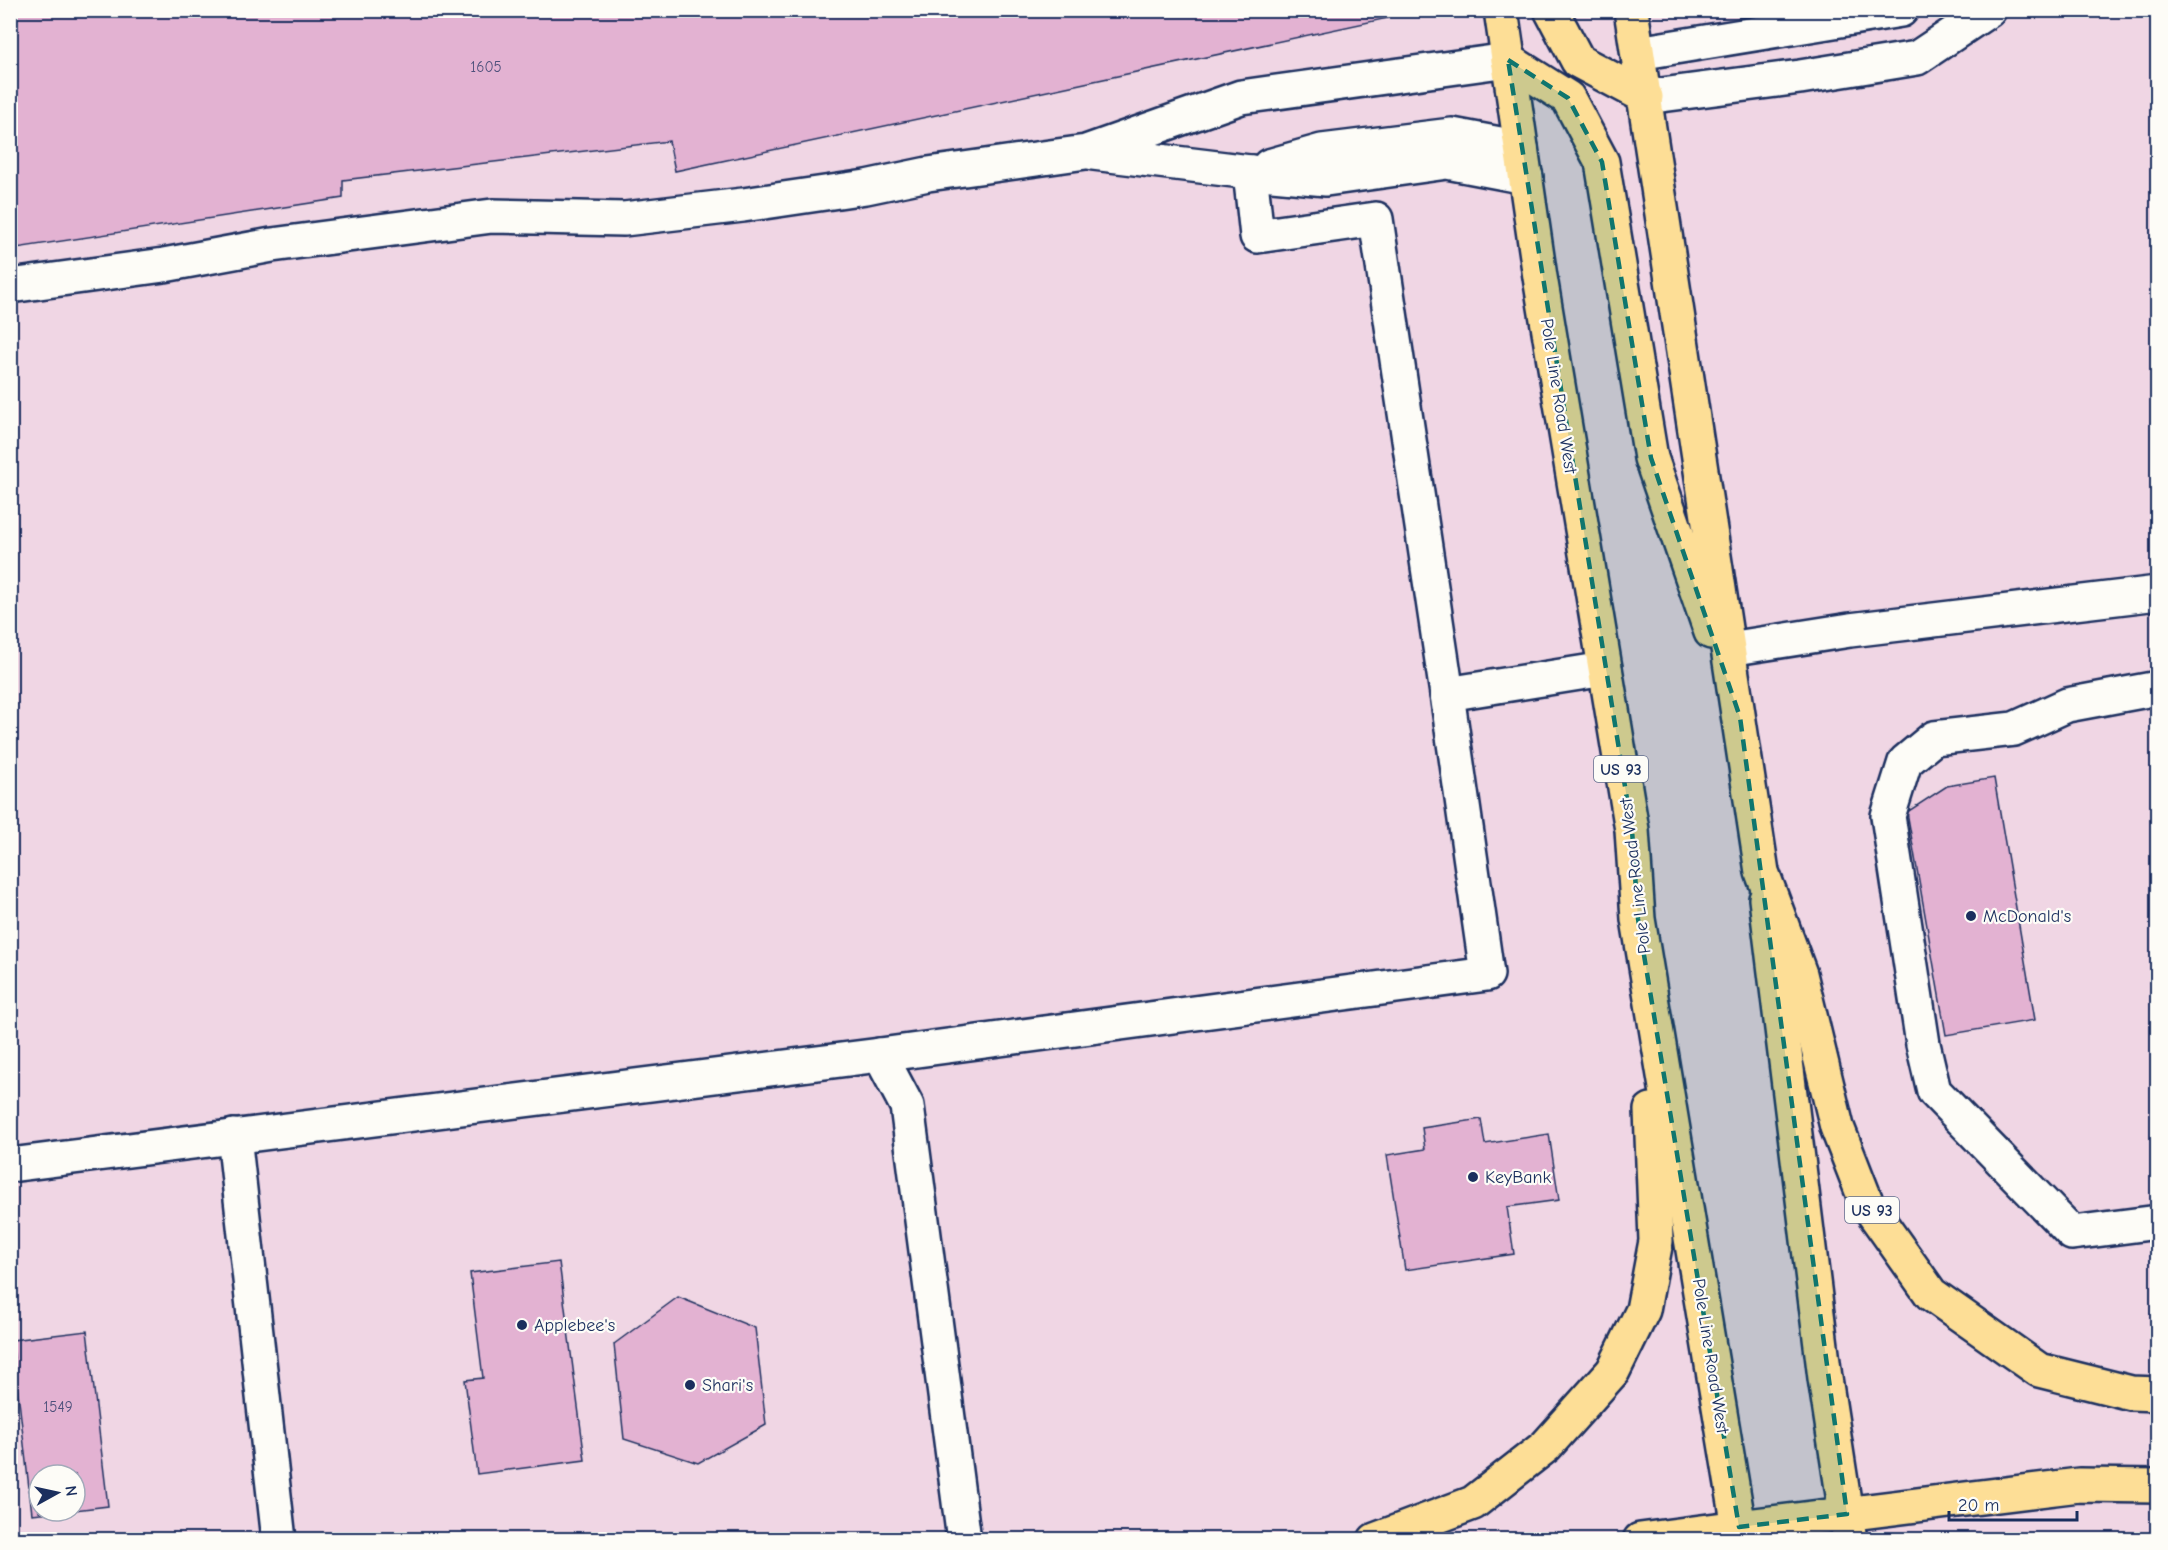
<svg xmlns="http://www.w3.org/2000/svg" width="2168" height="1550" viewBox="0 0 2168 1550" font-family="'Comic Neue',sans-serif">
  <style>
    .built { fill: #f0d6e4; fill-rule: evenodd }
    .building { fill: #e3b2d2; stroke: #1b2f5e; stroke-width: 1.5 }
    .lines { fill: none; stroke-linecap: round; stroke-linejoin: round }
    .minor-casing { stroke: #1b2f5e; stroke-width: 38 }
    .major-casing { stroke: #1b2f5e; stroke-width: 38 }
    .highway-casing { stroke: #1b2f5e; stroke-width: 38 }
    .minor { stroke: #fdfcf7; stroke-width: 33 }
    .major { stroke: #fdde96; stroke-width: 33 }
    .highway { stroke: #fdde96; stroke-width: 33 }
    .marked { fill: #0f766e; fill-opacity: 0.2; stroke: #0f766e; stroke-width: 4.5; stroke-dasharray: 12 8; stroke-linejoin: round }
    .poi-dot { fill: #1b2f5e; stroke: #fdfcf7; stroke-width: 2 }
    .labels { text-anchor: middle; stroke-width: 4.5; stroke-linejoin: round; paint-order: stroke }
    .number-label { font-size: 15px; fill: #4d507b }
    .shield { fill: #fdfcf7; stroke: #5f6c8c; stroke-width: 1.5 }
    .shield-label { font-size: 16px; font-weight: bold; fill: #1b2f5e }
    .street-label { font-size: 18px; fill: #1b2f5e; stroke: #fdfcf7 }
    .poi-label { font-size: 18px; fill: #1b2f5e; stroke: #fdfcf7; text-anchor: start }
  </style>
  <rect width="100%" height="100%" fill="#f5e6ec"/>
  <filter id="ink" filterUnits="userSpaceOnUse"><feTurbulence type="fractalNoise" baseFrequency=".0167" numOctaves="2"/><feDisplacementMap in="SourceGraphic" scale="12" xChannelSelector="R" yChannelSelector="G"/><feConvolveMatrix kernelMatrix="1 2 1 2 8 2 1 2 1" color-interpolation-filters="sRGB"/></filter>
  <g filter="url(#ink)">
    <path class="built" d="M11 11H2157V1539L11 1540ZM39 1475H75V1511H39Z"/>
    <g class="building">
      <path d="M10 10H1387L1388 18 675 171 669 141 343 180V198L10 249Z"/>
      <path d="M1994 778 2035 1020 1946 1035 1907 812 1947 786Z"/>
      <path d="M1481 1119 1485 1144 1549 1134 1559 1200 1507 1207 1514 1254 1405 1270 1387 1155 1425 1149 1422 1128Z"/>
      <path d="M559 1262 585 1460 477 1474 465 1380 483 1378 470 1273Z"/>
      <path d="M678 1297 755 1328 766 1425 698 1463 624 1439 614 1344Z"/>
      <path d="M87 1331 108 1506 75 1510V1475H39V1511H62L32 1514 12 1340Z"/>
    </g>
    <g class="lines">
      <defs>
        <g id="minor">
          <path d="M1638 53 1901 10"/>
          <path d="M1646 97 1800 77 1917 58 1989 10"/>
          <path d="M1093 153 1250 172 1257 236 1376 219 1447 694"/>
          <path d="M1269 166 1322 151 1452 135 1521 148"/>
          <path d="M1250 172 1326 179 1447 162 1526 177"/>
          <path d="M10 286 164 265 272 245 492 216 624 219 743 205 866 187 928 174 1086 152 1241 97 1508 60"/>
          <path d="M1729 649 1850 630 2158 593"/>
          <path d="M2158 688 2067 705 2014 729 1934 738 1905 762 1888 816 1923 1044 1934 1091 2072 1233 2158 1222"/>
          <path d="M880 1055 907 1106 964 1540"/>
          <path d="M234 1136 279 1540"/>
          <path d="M10 1165 880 1055 1487 974 1447 694 1605 669"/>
        </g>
        <g id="major">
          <path d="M1766 899 1825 1378 1850 1540"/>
          <path d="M1640 1540 1739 1527 1741 1540"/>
        </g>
        <g id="highway">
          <path d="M1501 10 1540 277 1632 830 1638 919 1739 1527 2079 1485 2158 1486"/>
          <path d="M1551 10 1578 61 1646 97"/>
          <path d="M1631 10 1762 872 1800 974 1837 1127 1867 1204 1931 1294 2039 1370 2131 1393 2158 1394"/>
          <path d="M1508 60 1568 98 1602 162 1651 458 1711 632"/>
          <path d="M1375 1540 1473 1503 1546 1446 1613 1371 1643 1310 1656 1241 1651 1110"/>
        </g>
      </defs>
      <use href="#minor" class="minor-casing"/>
      <use href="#major" class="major-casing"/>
      <use href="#highway" class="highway-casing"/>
      <use href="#minor" class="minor"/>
      <use href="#major" class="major"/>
      <use href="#highway" class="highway"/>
    </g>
  </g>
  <path class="marked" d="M1508 60 1568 98 1602 162 1651 458 1740 717 1847 1514 1739 1527 1638 919 1632 830Z"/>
  <g class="poi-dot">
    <circle cx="1971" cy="916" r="6"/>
    <circle cx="1473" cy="1177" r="6"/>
    <circle cx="522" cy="1325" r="6"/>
    <circle cx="690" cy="1385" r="6"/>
  </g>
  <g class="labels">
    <g class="number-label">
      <text x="486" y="72">1605</text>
      <text x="58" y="1412">1549</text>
    </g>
    <g class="shield">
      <rect x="1594" y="756" width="54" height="26" rx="4.5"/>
      <rect x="1845" y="1197" width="54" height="26" rx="4.5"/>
    </g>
    <g class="shield-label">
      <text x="1621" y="775">US 93</text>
      <text x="1872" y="1216">US 93</text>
    </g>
    <g class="street-label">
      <text transform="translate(1559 396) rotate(81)" y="6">Pole Line Road West</text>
      <text transform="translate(1635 876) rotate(-97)" y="6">Pole Line Road West</text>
      <text transform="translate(1711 1356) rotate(81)" y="6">Pole Line Road West</text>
    </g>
    <g class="poi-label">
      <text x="1983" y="922">McDonald's</text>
      <text x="1485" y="1183">KeyBank</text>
      <text x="534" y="1331">Applebee's</text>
      <text x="702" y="1391">Shari's</text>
    </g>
  </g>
  <rect width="2168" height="1550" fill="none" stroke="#fdfcf7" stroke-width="36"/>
  <rect x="18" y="18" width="2132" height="1514" fill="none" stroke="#1b2f5e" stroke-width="2" filter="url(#ink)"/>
  <g transform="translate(57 1493) rotate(82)"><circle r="28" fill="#fdfcf7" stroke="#a3aaba" stroke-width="1.5"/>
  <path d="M0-4.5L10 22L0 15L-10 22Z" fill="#1b2f5e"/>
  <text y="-9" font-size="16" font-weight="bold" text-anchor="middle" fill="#1b2f5e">N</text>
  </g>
  <path d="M1949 1511v9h128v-9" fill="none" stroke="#1b2f5e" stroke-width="3"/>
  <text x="1958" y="1511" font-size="18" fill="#1b2f5e" stroke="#fdfcf7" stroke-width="4.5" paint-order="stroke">20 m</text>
</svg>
